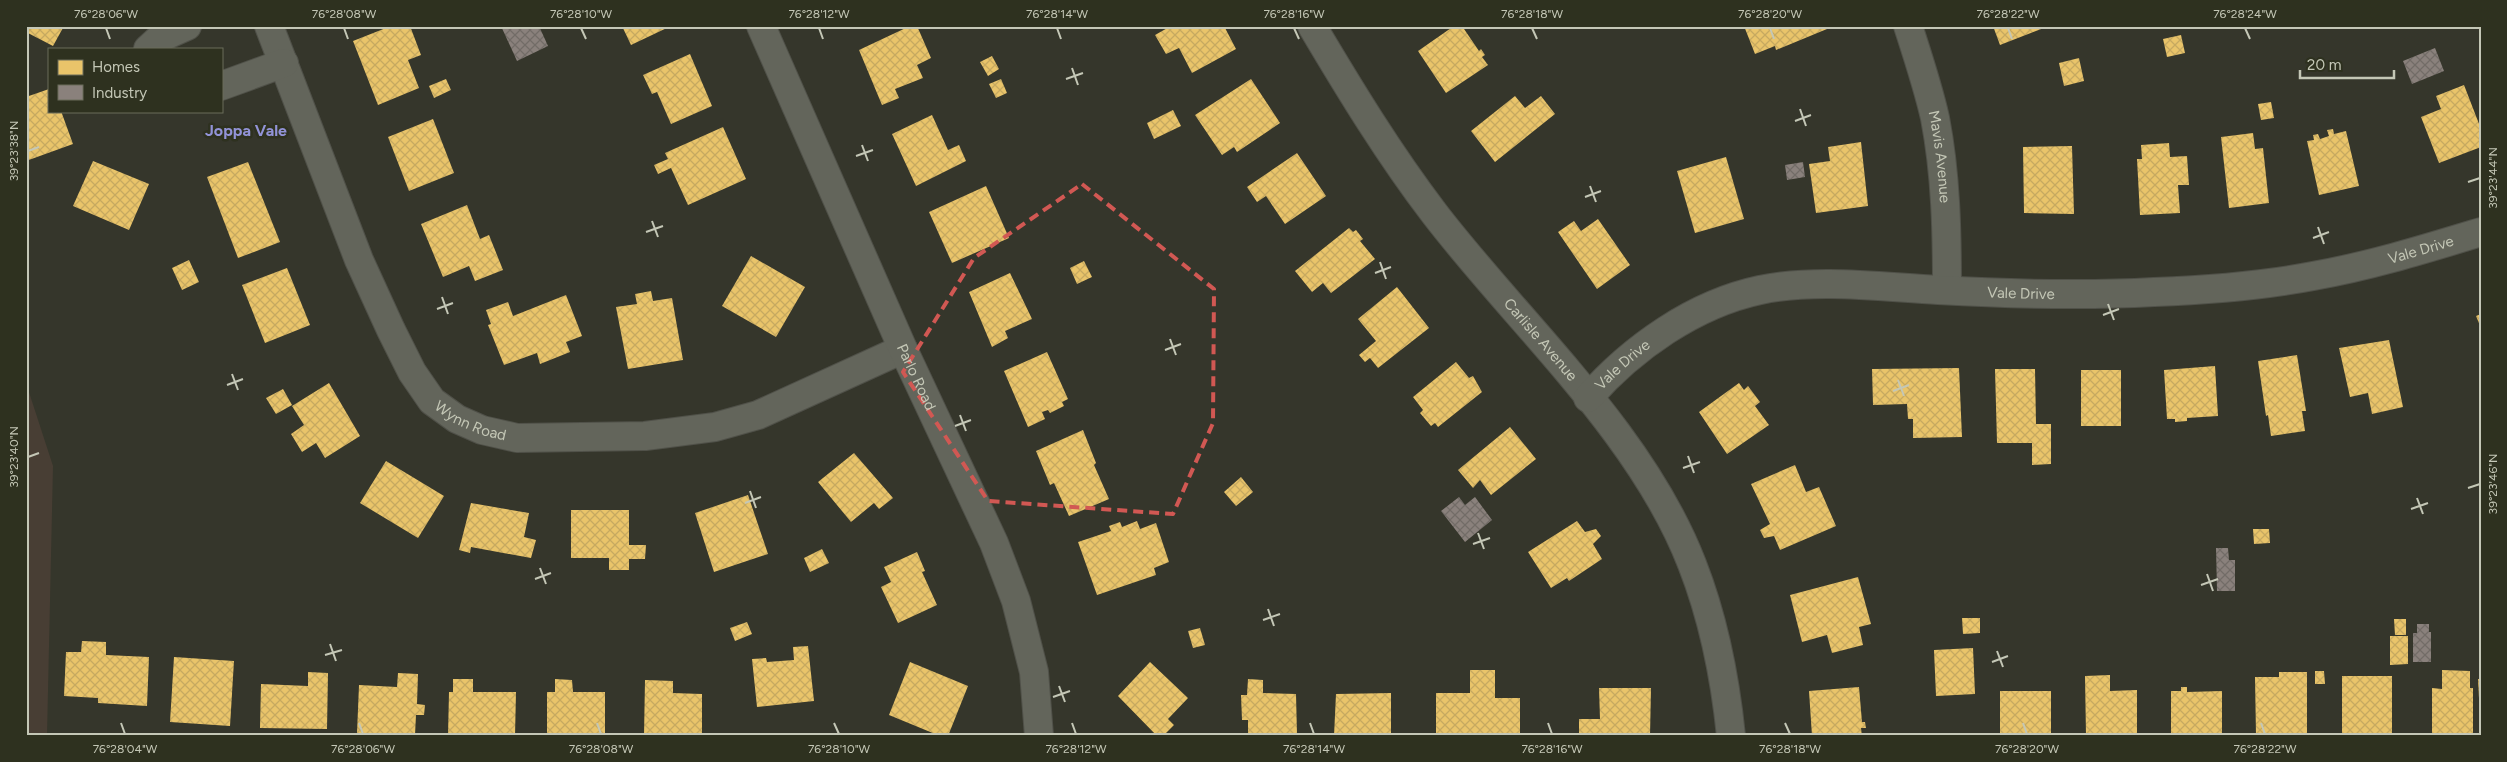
<svg xmlns="http://www.w3.org/2000/svg" width="2507" height="762" viewBox="0 0 2507 762" font-family="Figtree,sans-serif">
  <style>
    .green { fill: #483e34 }
    .homes { fill: url(#homes-cross-hatch) }
    .industry { fill: url(#industry-cross-hatch) }
    .lines { fill: none; stroke-linecap: round; stroke-linejoin: round }
    .minor-casing { stroke: #505149; stroke-width: 30 }
    .minor { stroke: #63655b; stroke-width: 28 }
    .marked { fill: none; stroke: #d15853; stroke-width: 4; stroke-dasharray: 10 6; stroke-linejoin: round }
    .ticks { fill: none; stroke: #c4c7b6; stroke-width: 2 }
    .labels { text-anchor: middle; stroke-width: 5; stroke-linejoin: round; paint-order: stroke }
    .street-label { font-size: 15px; fill: #c4c7b6; stroke: #2e311f }
    .neighbourhood-label { font-size: 16px; font-weight: bold; fill: #9293d7; stroke: #2e311f }
    .neatline { fill: none; stroke: #c4c7b6; stroke-width: 2 }
    .ticks-label { font-size: 12px; text-anchor: middle; fill: #c4c7b6 }
  </style>
  <defs>
    <pattern id="homes-cross-hatch" width="8" height="8" patternUnits="userSpaceOnUse" patternTransform="scale(1.25)"><rect width="8" height="8" fill="#e9c46a"/><path d="M0 0l8 8M0 8l8-8" fill="none" stroke="#c6a960"/></pattern>
    <pattern id="industry-cross-hatch" width="8" height="8" patternUnits="userSpaceOnUse" patternTransform="scale(1.25)"><rect width="8" height="8" fill="#8a817c"/><path d="M0 0l8 8M0 8l8-8" fill="none" stroke="#726c67"/></pattern>
  </defs>
  <rect width="100%" height="100%" fill="#35362b"/>
  <path class="green" d="M26 383 53 466 47 736H26Z"/>
  <g class="homes">
    <path d="M26 26H64L53 46 26 32Z"/>
    <path d="M391 26 396 28 410 26 421 55 408 60 419 88 378 105 353 41Z"/>
    <path d="M622 26H671L631 45Z"/>
    <path d="M910 26H917L931 58 917 65 923 78 895 89 899 98 882 105 859 50Z"/>
    <path d="M1171 26H1224L1236 49 1192 73 1179 48 1166 54 1155 35Z"/>
    <path d="M1454 26H1462L1479 51 1481 49 1485 55 1482 57 1488 65 1446 93 1418 51Z"/>
    <path d="M1744 26H1826L1827 29 1776 50 1775 46 1755 54Z"/>
    <path d="M1993 26H2049L2000 45Z"/>
    <path d="M2181 35 2185 53 2167 57 2163 39Z"/>
    <path d="M690 54 712 106 671 124 657 92 652 94 643 75Z"/>
    <path d="M992 56 999 69 988 76 980 62Z"/>
    <path d="M2079 58 2084 81 2064 86 2059 63Z"/>
    <path d="M446 79 451 90 434 98 429 86Z"/>
    <path d="M1001 79 1007 93 996 98 989 84Z"/>
    <path d="M1251 79 1280 123 1237 152 1234 147 1222 155 1195 115Z"/>
    <path d="M2464 85 2481 129V147L2439 163 2421 117 2441 109 2436 96Z"/>
    <path d="M49 89V111H61L73 144 26 161V97Z"/>
    <path d="M1515 96 1525 108 1541 96 1555 114 1495 162 1471 131Z"/>
    <path d="M2271 102 2274 118 2261 120 2258 104Z"/>
    <path d="M1173 110 1181 126 1154 139 1147 123Z"/>
    <path d="M932 115 948 150 959 145 966 161 916 186 892 134Z"/>
    <path d="M433 119 454 173 409 191 388 137Z"/>
    <path d="M723 127 746 179 688 205 671 168 658 174 654 165 668 159 665 153Z"/>
    <path d="M2333 129 2334 134 2346 131 2359 186 2319 195 2307 141 2314 140 2313 135 2318 134 2320 139 2329 136 2327 130Z"/>
    <path d="M2253 133 2255 149 2263 148 2269 203 2229 208 2221 137Z"/>
    <path d="M1861 142 1868 206 1816 213 1809 164 1830 161 1828 147Z"/>
    <path d="M2169 143 2170 157 2187 156 2189 185H2178L2180 213 2140 215 2137 159H2142L2141 145Z"/>
    <path d="M2072 146 2074 214 2024 213 2023 147Z"/>
    <path d="M1297 153 1326 196 1285 224 1266 196 1257 202 1247 187Z"/>
    <path d="M1726 157 1744 219 1695 233 1677 171Z"/>
    <path d="M93 161 149 184 129 230 73 206Z"/>
    <path d="M248 162 280 242 238 258 207 177Z"/>
    <path d="M986 186 1009 238 952 263 929 212Z"/>
    <path d="M467 205 480 239 489 235 503 270 475 281 469 266 443 277 421 224Z"/>
    <path d="M1598 219 1630 265 1597 289 1558 232 1574 221 1581 231Z"/>
    <path d="M1349 228 1353 232 1356 230 1363 239 1360 241 1375 259 1331 293 1323 283 1312 292 1295 271Z"/>
    <path d="M751 256 805 287 776 337 722 306Z"/>
    <path d="M189 260 199 282 182 290 172 268Z"/>
    <path d="M1084 261 1092 277 1077 284 1070 268Z"/>
    <path d="M287 268 310 325 265 343 242 285Z"/>
    <path d="M1010 273 1032 319 1005 331 1008 338 992 347 969 292Z"/>
    <path d="M1397 287 1429 328 1378 368 1370 358 1365 362 1359 355 1376 341 1358 319Z"/>
    <path d="M651 291 653 301 672 298 683 360 628 369 616 307 637 304 635 294Z"/>
    <path d="M566 295 582 336 566 342 570 352 540 364 537 353 504 365 488 325 491 324 486 310 508 302 513 316Z"/>
    <path d="M2481 314V328L2476 316Z"/>
    <path d="M2389 340 2403 407 2372 414 2368 393 2350 397 2339 348Z"/>
    <path d="M1047 352 1068 399 1062 402 1064 406 1050 413 1048 410 1042 412 1045 419 1028 427 1004 371Z"/>
    <path d="M2297 355 2306 411H2302L2305 431 2271 436 2268 415 2266 416 2258 361Z"/>
    <path d="M1456 362 1469 378 1473 376 1482 392 1438 427 1435 423 1431 426 1420 413 1423 410 1413 397Z"/>
    <path d="M2215 366 2218 416 2187 418V421L2175 422V419H2167L2164 370Z"/>
    <path d="M1959 368 1962 437 1913 438V419H1908L1907 404 1873 405 1872 369Z"/>
    <path d="M1995 369H2035L2036 424H2051V464L2032 465V443H1997Z"/>
    <rect x="2081" y="370" width="40" height="56"/>
    <path d="M329 383 360 436 325 458 316 443 302 452 291 434 304 425 292 406Z"/>
    <path d="M1739 383 1744 390 1748 386 1760 402 1755 406 1769 425 1727 454 1699 412Z"/>
    <path d="M283 389 292 405 276 414 266 398Z"/>
    <path d="M1510 427 1536 459 1491 495 1480 480 1473 488 1458 470Z"/>
    <path d="M1083 430 1096 463 1094 465 1109 499 1069 516 1054 483 1050 485 1036 451Z"/>
    <path d="M854 453 893 498 879 509 874 503 851 522 818 482Z"/>
    <path d="M386 461 444 496 418 538 360 503Z"/>
    <path d="M1795 465 1806 492 1819 487 1836 526 1780 550 1774 536 1764 538 1760 530 1770 524 1751 484Z"/>
    <path d="M1241 477 1253 492 1236 506 1224 492Z"/>
    <path d="M748 495 768 554 714 572 695 513Z"/>
    <path d="M471 503 529 513 524 537 536 540 531 558 471 547 470 553 459 550Z"/>
    <path d="M571 510H629V545H646L645 559H629V570H609V558H571Z"/>
    <path d="M1137 521 1140 529 1156 523 1169 562 1154 568 1156 575 1097 595 1078 542 1111 531 1109 526 1120 522 1122 527Z"/>
    <path d="M1577 521 1585 532 1596 529 1601 536 1593 544 1602 559 1569 581 1567 578 1551 588 1528 552Z"/>
    <path d="M2253 529H2269L2270 543 2254 544Z"/>
    <path d="M822 549 829 563 810 572 804 558Z"/>
    <path d="M917 552 925 571 922 572 937 605 898 623 881 587 891 582 884 567Z"/>
    <path d="M1858 577 1871 624 1859 627 1863 645 1832 653 1827 635 1802 642 1790 595Z"/>
    <path d="M1962 618H1980V633L1963 634Z"/>
    <path d="M2394 619H2406V635H2395Z"/>
    <path d="M747 622 752 634 735 641 730 628Z"/>
    <path d="M1200 628 1205 645 1193 648 1188 631Z"/>
    <path d="M2390 636H2408V664L2390 665Z"/>
    <path d="M82 641 106 642V655L149 657 147 706 98 703V698L64 696 66 652H81Z"/>
    <path d="M808 646 814 701 757 707 752 659 766 658 767 662 794 660 793 647Z"/>
    <path d="M1973 648 1975 694 1936 696 1934 650Z"/>
    <path d="M174 657 234 661 230 726 170 722Z"/>
    <path d="M910 662 968 686 948 736H940L889 715Z"/>
    <path d="M1150 662 1188 698 1168 719 1174 725 1163 736H1157L1118 696Z"/>
    <path d="M1470 670H1495V698H1520V736H1436V693H1470Z"/>
    <path d="M2442 670 2470 671V688H2473V736H2432V688L2442 689Z"/>
    <path d="M2315 671H2324L2325 684H2315Z"/>
    <path d="M308 672 328 673 327 729 260 728 261 684 308 686Z"/>
    <path d="M2279 672H2307V736H2256L2255 677H2279Z"/>
    <path d="M398 673 418 674 417 704 425 705 424 715H416L415 735 357 733 359 685 397 687Z"/>
    <path d="M2110 675V691L2137 690V736H2086L2085 676Z"/>
    <rect x="2342" y="676" width="50" height="60"/>
    <path d="M453 679H473V692H516L515 736 448 735 449 692H453Z"/>
    <path d="M555 679 572 680 573 692H605V736H547V692H555Z"/>
    <path d="M1248 679 1263 680V693L1296 694 1297 734H1248V720H1242L1241 695H1247Z"/>
    <path d="M2478 679H2481V698H2479Z"/>
    <path d="M645 680 673 681V693L702 694V736H644Z"/>
    <path d="M1859 687 1862 722H1865L1866 728H1861L1862 736H1812L1809 691Z"/>
    <path d="M2181 687H2187V692L2222 691V736H2171V691H2181Z"/>
    <path d="M1599 688H1651L1650 736H1579V719H1600Z"/>
    <rect x="2000" y="691" width="51" height="45"/>
    <path d="M1391 693V736H1334L1336 694Z"/>
  </g>
  <g class="industry">
    <path d="M501 26H539L548 46 517 61Z"/>
    <path d="M2435 48 2444 71 2412 84 2403 61Z"/>
    <path d="M1803 162 1805 177 1787 180 1785 165Z"/>
    <path d="M1459 497 1465 505 1475 497 1492 520 1465 542 1441 511Z"/>
    <path d="M2216 548H2228L2229 560H2235V591H2217Z"/>
    <path d="M2417 624H2429V632H2431V662H2413V633H2417Z"/>
  </g>
  <g class="lines">
    <defs>
      <g id="minor">
        <path id="s1" d="M269 26 359 260 391 330 412 372 432 401 457 419 482 430 517 438 645 436 715 427 758 415 903 349"/>
        <path id="s2" d="M761 26 903 349 994 543 1016 601 1034 672 1039 736"/>
        <path id="s3" d="M1312 26C1350 90 1389 154 1434 213 1519 324 1641 432 1692 564 1714 620 1725 677 1731 736"/>
        <path id="s4" d="M1908 26C1918 57 1928 87 1935 118 1946 175 1947 232 1947 290"/>
        <path d="M148 49 160 38 187 26"/>
        <path d="M221 86 284 63"/>
        <path id="s5" d="M1588 398C1632 348 1694 304 1760 290 1817 278 1881 287 1938 290 2010 294 2082 296 2154 292 2207 290 2261 286 2313 276 2370 266 2425 249 2481 232"/>
      </g>
    </defs>
    <use href="#minor" class="minor-casing"/>
    <use href="#minor" class="minor"/>
  </g>
  <path class="marked" d="M1082 184 1214 289 1213 423 1173 514 988 501 903 372 974 258Z"/>
  <path class="ticks" d="M106 28 110 39M344 28 348 39M581 28 586 39M819 28 823 39M1057 28 1061 39M1294 28 1299 39M1532 28 1537 39M1770 28 1774 39M2008 28 2012 39M2245 28 2250 39M1072 68 1078 85M1066 79 1083 73M1800 109 1806 126M1795 121 1811 115M862 145 868 161M28 151 39 147M856 156 873 150M2468 182 2480 178M1590 186 1596 202M1585 197 1601 191M652 221 658 237M2318 227 2324 244M646 232 663 226M2313 238 2329 232M1380 262 1386 279M1375 273 1391 267M442 297 448 314M2108 304 2114 320M437 309 453 303M2103 315 2119 309M1170 339 1176 355M1165 350 1181 344M232 374 238 390M1898 380 1904 396M227 385 243 379M1893 391 1909 385M960 415 966 431M955 426 971 420M1688 456 1694 473M28 457 39 453M1683 468 1700 462M2468 488 2480 484M750 491 756 508M2417 498 2423 514M745 503 761 497M2411 509 2428 503M1478 533 1484 549M1473 544 1490 538M540 568 546 584M2207 574 2213 591M535 579 551 573M2201 585 2218 579M1268 609 1274 626M1263 620 1280 614M330 644 336 661M1997 651 2003 667M325 655 342 650M1992 662 2008 656M1059 686 1065 702M1053 697 1070 691M121 723 125 734M359 723 363 734M597 723 601 734M834 723 839 734M1072 723 1076 734M1310 723 1314 734M1548 723 1552 734M1785 723 1790 734M2023 723 2027 734M2261 723 2265 734"/>
  <g class="labels">
    <g class="street-label">
      <text dy="5" stroke="none"><textPath href="#s4" startOffset="135">Mavis Avenue</textPath></text>
      <text dy="5" stroke="none"><textPath href="#s5" startOffset="872">Vale Drive</textPath></text>
      <text dy="5" stroke="none"><textPath href="#s5" startOffset="468">Vale Drive</textPath></text>
      <text dy="5" stroke="none"><textPath href="#s3" startOffset="389">Carlisle Avenue</textPath></text>
      <text dy="5" stroke="none"><textPath href="#s5" startOffset="48">Vale Drive</textPath></text>
      <text dy="5" stroke="none"><textPath href="#s2" startOffset="384">Parlo Road</textPath></text>
      <text dy="5" stroke="none"><textPath href="#s1" startOffset="454">Wynn Road</textPath></text>
    </g>
    <g class="neighbourhood-label">
      <text x="246" y="136">Joppa Vale</text>
    </g>
  </g>
  <rect width="2507" height="762" fill="none" stroke="#2e311f" stroke-width="55"/>
  <rect x="48" y="48" width="175" height="65" fill="#2e311f" stroke="#6a6d5b"/>
  <rect x="58" y="60" width="25" height="15" fill="#e9c46a" stroke="#6a6d5b"/>
  <text x="92" y="72" font-size="15" fill="#c4c7b6">Homes</text>
  <rect x="58" y="85" width="25" height="15" fill="#8a817c" stroke="#6a6d5b"/>
  <text x="92" y="98" font-size="15" fill="#c4c7b6">Industry</text>
  <path d="M2300 70v8h94v-8" fill="none" stroke="#c4c7b6" stroke-width="2.5"/>
  <text x="2307" y="70" font-size="15" fill="#c4c7b6" stroke="#2e311f" stroke-width="4" paint-order="stroke">20 m</text>
  <rect x="28" y="28" width="2452" height="706" class="neatline"/>
  <g class="ticks-label">
    <text x="106" y="18">76°28'06"W</text>
    <text x="344" y="18">76°28'08"W</text>
    <text x="581" y="18">76°28'10"W</text>
    <text x="819" y="18">76°28'12"W</text>
    <text x="1057" y="18">76°28'14"W</text>
    <text x="1294" y="18">76°28'16"W</text>
    <text x="1532" y="18">76°28'18"W</text>
    <text x="1770" y="18">76°28'20"W</text>
    <text x="2008" y="18">76°28'22"W</text>
    <text x="2245" y="18">76°28'24"W</text>
    <text transform="translate(14 151) rotate(-90)" y="4">39°23'38"N</text>
    <text transform="translate(2493 178) rotate(-90)" y="4">39°23'44"N</text>
    <text transform="translate(14 457) rotate(-90)" y="4">39°23'40"N</text>
    <text transform="translate(2493 484) rotate(-90)" y="4">39°23'46"N</text>
    <text x="125" y="753">76°28'04"W</text>
    <text x="363" y="753">76°28'06"W</text>
    <text x="601" y="753">76°28'08"W</text>
    <text x="839" y="753">76°28'10"W</text>
    <text x="1076" y="753">76°28'12"W</text>
    <text x="1314" y="753">76°28'14"W</text>
    <text x="1552" y="753">76°28'16"W</text>
    <text x="1790" y="753">76°28'18"W</text>
    <text x="2027" y="753">76°28'20"W</text>
    <text x="2265" y="753">76°28'22"W</text>
  </g>
</svg>
